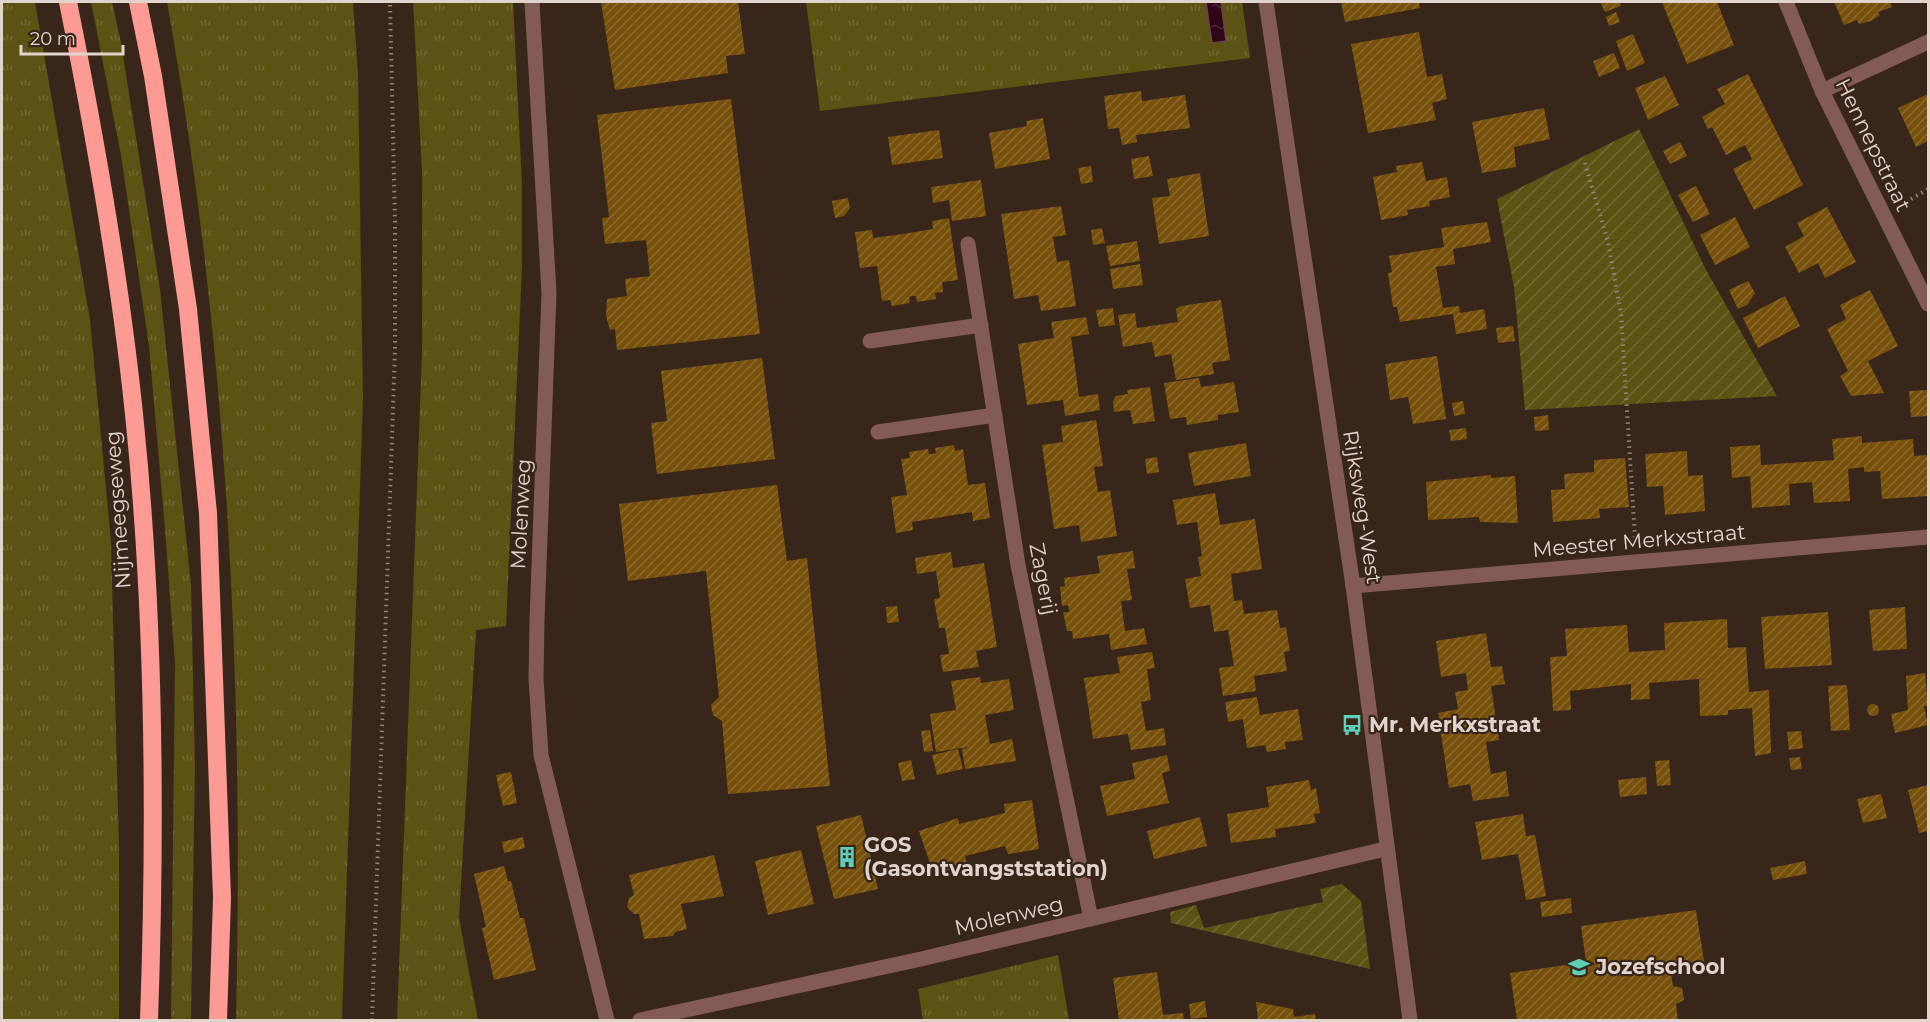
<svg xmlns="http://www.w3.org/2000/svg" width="1930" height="1022" viewBox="0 0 1930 1022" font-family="Montserrat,sans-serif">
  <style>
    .grass { fill: url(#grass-tufts) }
    .garden { fill: url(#garden-furrows) }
    .water { fill: url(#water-ripples); stroke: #64434e; stroke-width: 1.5 }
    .building { fill: url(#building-hatch) }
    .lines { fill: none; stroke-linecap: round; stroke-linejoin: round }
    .path { stroke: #93847b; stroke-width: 4; stroke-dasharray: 1.5 4.5; stroke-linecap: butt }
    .minor { stroke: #825b57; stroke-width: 15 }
    .motorway { stroke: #fb9b94; stroke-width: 18 }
    .labels { text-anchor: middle; stroke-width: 4.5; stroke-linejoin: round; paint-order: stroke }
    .street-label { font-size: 21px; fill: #e1d4cd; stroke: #38261b }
    .poi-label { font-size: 21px; font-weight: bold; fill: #e1d4cd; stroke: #38261b; text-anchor: start }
  </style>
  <defs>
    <pattern id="grass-tufts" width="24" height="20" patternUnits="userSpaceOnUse" patternTransform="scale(1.5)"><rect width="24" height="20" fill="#5b5214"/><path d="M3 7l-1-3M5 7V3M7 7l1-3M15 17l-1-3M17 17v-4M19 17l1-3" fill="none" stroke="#726a35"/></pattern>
    <pattern id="garden-furrows" width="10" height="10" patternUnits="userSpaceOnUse" patternTransform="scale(1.5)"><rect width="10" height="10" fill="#5b5214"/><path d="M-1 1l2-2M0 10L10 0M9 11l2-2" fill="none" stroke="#726a35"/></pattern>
    <pattern id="water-ripples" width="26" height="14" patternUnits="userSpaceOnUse" patternTransform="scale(1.5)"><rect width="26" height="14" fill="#2f0517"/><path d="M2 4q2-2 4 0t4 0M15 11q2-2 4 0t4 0" fill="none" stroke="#4d2938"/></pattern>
    <pattern id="building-hatch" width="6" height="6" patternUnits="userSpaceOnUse" patternTransform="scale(1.5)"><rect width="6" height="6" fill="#77510c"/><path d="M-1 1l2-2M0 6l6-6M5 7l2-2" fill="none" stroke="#8a692e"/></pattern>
  </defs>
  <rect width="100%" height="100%" fill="#38261b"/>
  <g class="grass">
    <path d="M2 2H35L90 320 111 542 119 848V1020H2Z"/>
    <path d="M91 2H112L121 43 160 289 191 585 195 769 191 1020H171L175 664 165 529 149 346 121 155Z"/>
    <path d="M167 2H353L358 73 363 399 342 1020H236C244 679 227 338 167 2Z"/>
    <path d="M413 2H513L522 185V266L506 626 476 630 459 918 478 1020H397L422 353V171Z"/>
    <path d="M806 2H1242L1250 58 820 111Z"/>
    <path d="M1058 955 1069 1020H923L918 989Z"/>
  </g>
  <g class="garden">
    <path d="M1639 129 1705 268 1777 396 1525 410 1514 287 1497 199Z"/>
    <path d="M1342 884 1361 901 1370 969 1171 923 1170 912 1196 905 1204 928 1323 902 1320 889Z"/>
  </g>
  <path class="water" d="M1206 2H1221L1226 41 1212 43Z"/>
  <g class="building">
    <path d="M601 2H738L745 54 726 56 728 73 615 90Z"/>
    <path d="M1341 2H1419L1420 8 1345 22Z"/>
    <path d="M1600 2H1620L1621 6 1605 12Z"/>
    <path d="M1662 2H1717L1734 45 1687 64Z"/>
    <path d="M1834 2H1890L1892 7 1878 12 1880 15 1871 21 1859 24 1857 20 1844 25Z"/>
    <path d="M1616 12 1620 22 1609 26 1606 17Z"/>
    <path d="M1419 32 1427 77 1442 74 1447 99 1432 103 1436 120 1368 133 1351 44Z"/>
    <path d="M1633 34 1645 63 1627 71 1616 41Z"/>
    <path d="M1614 53 1620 68 1599 77 1593 61Z"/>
    <path d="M1748 74 1803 185 1754 210 1733 169 1752 159 1745 145 1726 155 1712 127 1708 129 1702 117 1725 104 1717 89Z"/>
    <path d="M1665 76 1679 105 1648 120 1635 88Z"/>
    <path d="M1141 91 1142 101 1185 95 1190 128 1136 135 1137 142 1122 145 1119 128 1108 129 1104 96Z"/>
    <path d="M1928 94V141L1916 147 1898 108Z"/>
    <path d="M731 99 760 334 617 350 615 329 610 330 606 316 607 299 627 296 625 279 650 276 646 240 605 244 602 218 609 217 597 115Z"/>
    <path d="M1544 108 1550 139 1514 147 1516 167 1482 173 1472 122Z"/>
    <path d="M1043 118 1050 159 995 169 989 133 1027 126 1026 121Z"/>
    <path d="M939 130 943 158 892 165 888 137Z"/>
    <path d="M1680 142 1687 156 1670 164 1663 151Z"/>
    <path d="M1149 156 1153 176 1134 179 1131 159Z"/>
    <path d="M1422 162 1426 181 1447 177 1450 197 1429 201 1430 206 1407 210 1408 215 1381 220 1373 177 1397 172 1396 166Z"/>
    <path d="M1091 166 1093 182 1081 184 1078 168Z"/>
    <path d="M1200 173 1209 236 1159 244 1152 198 1170 196 1167 179Z"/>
    <path d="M981 180 986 216 952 221 949 200 933 203 931 187Z"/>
    <path d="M1696 186 1710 214 1693 222 1678 195Z"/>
    <path d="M848 198 850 208 844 216 835 218 832 201Z"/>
    <path d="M1061 206 1066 235 1053 237 1057 262 1069 260 1076 306 1041 311 1038 295 1014 299 1001 214Z"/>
    <path d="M1827 207 1856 262 1825 278 1818 263 1799 273 1785 247 1804 236 1797 223Z"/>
    <path d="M1735 217 1750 247 1715 265 1700 235Z"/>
    <path d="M949 218 958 280 942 282 943 292 935 293 936 299 917 302 916 296H912L909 297 910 303 892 306 890 300 882 301 877 266 860 268 855 232 872 230 873 238 903 234 933 229 932 221Z"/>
    <path d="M1487 222 1491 242 1453 249 1455 264 1436 267 1443 308 1459 306 1460 313 1484 309 1487 329 1456 334 1453 314 1400 322 1397 307H1393L1388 273 1392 272 1389 256 1444 247 1441 228Z"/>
    <path d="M1102 228 1105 243 1093 245 1091 230Z"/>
    <path d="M1137 241 1140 261 1110 266 1106 246Z"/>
    <path d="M1140 264 1143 285 1113 289 1110 269Z"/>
    <path d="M1748 281 1755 293 1747 305 1738 309 1729 290Z"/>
    <path d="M1870 290 1898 346 1868 361 1884 393 1851 396 1840 376 1848 371 1827 329 1846 319 1840 305Z"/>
    <path d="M1785 296 1800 326 1758 348 1743 318Z"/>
    <path d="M1221 300 1230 360 1212 363 1214 374 1176 380 1171 354 1155 357 1152 342 1123 347 1118 315 1135 313 1137 328 1178 322 1176 309 1181 306Z"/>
    <path d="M1113 308 1115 325 1099 327 1096 310Z"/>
    <path d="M1086 317 1089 334 1071 337 1075 366 1079 397 1098 394 1100 410 1065 416 1063 400 1027 405 1018 344 1054 338 1051 322Z"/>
    <path d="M1513 326 1515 341 1498 343 1496 328Z"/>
    <path d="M1437 356 1446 419 1413 424 1408 397 1390 400 1385 364Z"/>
    <path d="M762 358 775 459 657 474 651 423 667 421 661 371Z"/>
    <path d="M1199 378 1201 387 1234 382 1239 412 1218 415V420L1187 425 1186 417 1170 419 1164 383Z"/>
    <path d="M1150 387 1155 421 1133 424 1130 410 1114 412 1113 401 1116 396 1128 394 1127 390Z"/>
    <path d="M1928 390V416L1911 417 1909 391Z"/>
    <path d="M1463 401 1465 414 1454 416 1452 403Z"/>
    <path d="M1548 415 1549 430 1535 431 1534 417Z"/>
    <path d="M1096 420 1103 466 1094 467 1098 492 1110 490 1117 536 1081 542 1079 525 1054 529 1042 445 1063 442 1061 426Z"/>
    <path d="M1466 428 1467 439 1451 441 1449 430Z"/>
    <path d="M1862 436V443L1913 439 1914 456 1928 455V496L1882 499 1880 471 1864 472V467L1848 469 1850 501 1814 503 1812 482 1789 484 1790 505 1752 508 1750 476 1732 478 1730 447 1760 445 1761 465 1834 460 1832 439Z"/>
    <path d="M1246 443 1251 476 1194 486 1188 453Z"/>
    <path d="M954 445 955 451 963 449 968 485 985 483 990 518 973 521 972 512 912 522 913 530 896 533 891 497 907 495 901 459 910 458 909 452 928 449 929 454H932L936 453 935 448Z"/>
    <path d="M1687 451 1688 476 1703 475 1705 511 1665 515 1663 486 1647 487 1645 454Z"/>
    <path d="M1157 457 1159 472 1147 474 1145 459Z"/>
    <path d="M1625 458 1629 507 1599 509 1600 518 1553 522 1551 490 1565 489 1564 474 1594 472V460Z"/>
    <path d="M1491 475V478L1515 476 1518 523 1480 522 1479 517 1428 520 1426 482Z"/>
    <path d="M777 485 787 561 807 558 830 786 728 794 722 721 713 715 711 705 719 697 706 571 628 581 619 504Z"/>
    <path d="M1215 493 1220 525 1255 519 1262 569 1231 574 1234 601 1242 600 1244 614 1277 610 1280 628 1286 627 1290 651 1284 652 1287 671 1254 676 1256 691 1223 696 1219 668 1234 666 1228 630 1214 632 1210 605 1190 608 1185 579 1201 576 1198 557 1202 556 1197 522 1177 525 1173 500Z"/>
    <path d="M1133 551 1135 568 1127 569 1132 600 1121 601 1125 631 1144 628 1147 644 1111 650 1109 634 1073 639 1072 631H1067L1063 612H1069L1068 605 1062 606 1060 587 1065 586 1064 578 1100 573 1097 556Z"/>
    <path d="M951 552 953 568 984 563 997 647 976 651 979 667 943 672 940 655 949 654 945 628H939L934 599 940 598 936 571 917 574 915 558Z"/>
    <path d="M897 606 899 622 887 623 886 607Z"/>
    <path d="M1905 607 1907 649 1873 651 1869 610Z"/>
    <path d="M1828 612 1832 665 1765 669 1761 617Z"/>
    <path d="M1727 619 1728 648 1746 647 1749 692 1769 690 1771 753 1755 756 1752 708 1728 710V715L1700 716 1699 679 1649 683 1650 699 1631 700V684L1570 691 1571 710 1553 711 1550 657 1567 656 1565 629 1627 625 1629 652 1665 650 1664 623Z"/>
    <path d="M1486 633 1491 667 1502 666 1505 684 1491 686 1499 740 1486 742 1491 774 1506 771 1509 796 1473 801 1470 784 1449 788 1438 713 1458 709 1455 692 1468 690 1466 673 1441 677 1436 641Z"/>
    <path d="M1152 652 1155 668 1147 669 1151 700 1141 702 1146 731 1164 728 1166 745 1131 750 1128 734 1093 739 1084 678 1120 673 1117 657Z"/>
    <path d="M1925 673 1928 706H1924L1928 725 1895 733 1891 714 1908 710 1906 676Z"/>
    <path d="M980 677 981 683 1009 679 1014 710 985 715 990 744 1012 739 1016 761 965 769 962 749 968 747 936 752 930 714 956 710 951 681Z"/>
    <path d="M1847 685 1850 730 1831 731 1828 686Z"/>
    <path d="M1257 697 1260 715 1298 709 1303 740 1285 742 1286 749 1267 752 1265 745 1247 748 1243 719 1228 722 1225 702Z"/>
    <circle cx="1873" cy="710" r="6"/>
    <path d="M930 730 933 751 924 752 921 731Z"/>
    <path d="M1801 731 1803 748 1789 750 1787 732Z"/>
    <path d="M958 749 963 769 937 775 932 755Z"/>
    <path d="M1167 755 1170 771 1162 773 1169 803 1107 816 1100 786 1135 779 1132 763Z"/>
    <path d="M1800 757 1802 769 1791 770 1789 758Z"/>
    <path d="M911 760 915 779 902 781 898 763Z"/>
    <path d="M1669 760 1671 785 1657 786 1655 761Z"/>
    <path d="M511 772 517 803 503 806 496 775Z"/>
    <path d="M1646 777 1647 794 1620 797 1618 780Z"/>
    <path d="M1309 780 1311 790 1316 788 1320 813 1314 814 1316 823 1275 829 1276 837 1231 843 1227 814 1269 807 1266 787Z"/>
    <path d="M1928 785V831L1919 833 1908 790Z"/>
    <path d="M1881 794 1887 818 1863 823 1857 799Z"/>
    <path d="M1032 800 1039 849 1008 854 1005 846 965 856 967 864 934 875 919 831 958 818 959 824 1005 813 1004 804Z"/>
    <path d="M1523 814 1526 836 1535 835 1546 896 1526 900 1518 854 1482 860 1475 822Z"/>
    <path d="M861 815 878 889 834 899 816 826Z"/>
    <path d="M1200 817 1207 846 1154 859 1147 831Z"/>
    <path d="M523 837 525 848 504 853 502 842Z"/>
    <path d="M801 850 814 904 768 915 755 861Z"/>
    <path d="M714 855 724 896 681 904 687 929 675 932 673 936 644 939 639 914H634L627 907 629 898 634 895 629 875Z"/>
    <path d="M1805 861 1807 874 1773 880 1770 868Z"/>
    <path d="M504 866 508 881H511L520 918H524L536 970 494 980 482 928 486 927 474 874Z"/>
    <path d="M1571 898 1572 913 1542 917 1540 902Z"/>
    <path d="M1696 910 1704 961 1670 966 1673 986 1682 988 1684 1000 1676 1004 1678 1020H1517L1510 973 1586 962 1581 926Z"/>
    <path d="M1157 972 1163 1015 1183 1013 1184 1020H1119L1113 978Z"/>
    <path d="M1205 1001 1207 1017 1191 1019 1189 1004Z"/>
    <path d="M1256 1002 1293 1009 1294 1017 1315 1014 1316 1020H1258Z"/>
  </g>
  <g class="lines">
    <g class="path">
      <path d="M1585 163 1608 242 1621 314 1635 538"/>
      <path d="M1911 199 1928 189"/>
      <path d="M372 1020 395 350V222L390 2"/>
    </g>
    <g class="minor">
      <path d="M532 2 549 293 537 620 536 679 541 755 607 1020"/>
      <path d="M1266 2 1353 586 1410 1020"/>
      <path d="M1786 2 1822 91 1928 304"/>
      <path d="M1822 91 1928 42"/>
      <path d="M968 244 1018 565 1091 919"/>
      <path d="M870 341 981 325"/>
      <path d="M878 432 995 415"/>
      <path d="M1353 586 1928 537"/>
      <path d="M640 1020 921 959 1385 849"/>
    </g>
    <g class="motorway">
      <path d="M68 2C96 141 121 282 135 424 155 622 156 822 149 1020"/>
      <path d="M138 2 153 76 188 309 208 513 222 898 218 1020"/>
    </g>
  </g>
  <defs>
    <symbol id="bus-bare" viewBox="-9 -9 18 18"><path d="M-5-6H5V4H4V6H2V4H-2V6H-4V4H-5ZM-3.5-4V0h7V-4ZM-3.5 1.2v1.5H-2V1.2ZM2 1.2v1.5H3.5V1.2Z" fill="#5eceb7" stroke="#38261b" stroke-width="2.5" paint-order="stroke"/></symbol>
    <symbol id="building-bare" viewBox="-9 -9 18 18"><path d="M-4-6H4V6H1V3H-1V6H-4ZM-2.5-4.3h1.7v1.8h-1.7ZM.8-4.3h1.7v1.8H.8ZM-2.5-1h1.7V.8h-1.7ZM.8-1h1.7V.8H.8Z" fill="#5eceb7" stroke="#38261b" stroke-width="2.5" paint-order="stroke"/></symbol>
    <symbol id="school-bare" viewBox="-9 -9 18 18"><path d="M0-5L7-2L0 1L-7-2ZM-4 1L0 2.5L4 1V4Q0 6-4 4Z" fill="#5eceb7" stroke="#38261b" stroke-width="2.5" paint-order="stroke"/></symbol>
  </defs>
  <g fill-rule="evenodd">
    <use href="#bus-bare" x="1337" y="710" width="30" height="30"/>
    <use href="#building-bare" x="832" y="842" width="30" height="30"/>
    <use href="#school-bare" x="1564" y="952" width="30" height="30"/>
  </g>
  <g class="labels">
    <g class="street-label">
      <text transform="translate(1873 145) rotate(64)" y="7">Hennepstraat</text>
      <text transform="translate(1362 507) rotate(81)" y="7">Rijksweg-West</text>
      <text transform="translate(118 510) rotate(-94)" y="7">Nijmeegseweg</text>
      <text transform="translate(521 514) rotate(-87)" y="7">Molenweg</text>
      <text transform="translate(1639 541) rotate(-5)" y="7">Meester Merkxstraat</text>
      <text transform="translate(1043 579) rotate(79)" y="7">Zagerij</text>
      <text transform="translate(1009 916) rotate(-13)" y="7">Molenweg</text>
    </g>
    <g class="poi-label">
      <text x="1369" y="732">Mr. Merkxstraat</text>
      <text x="864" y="852">GOS<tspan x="864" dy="24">(Gasontvangststation)</tspan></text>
      <text x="1596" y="974">Jozefschool</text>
    </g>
  </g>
  <rect width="1930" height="1022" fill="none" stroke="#e1d4cd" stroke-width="6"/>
  <path d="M21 45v9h102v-9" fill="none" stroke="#e1d4cd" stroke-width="3"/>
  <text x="30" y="45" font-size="18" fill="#e1d4cd" stroke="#38261b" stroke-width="4.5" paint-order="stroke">20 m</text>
</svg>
